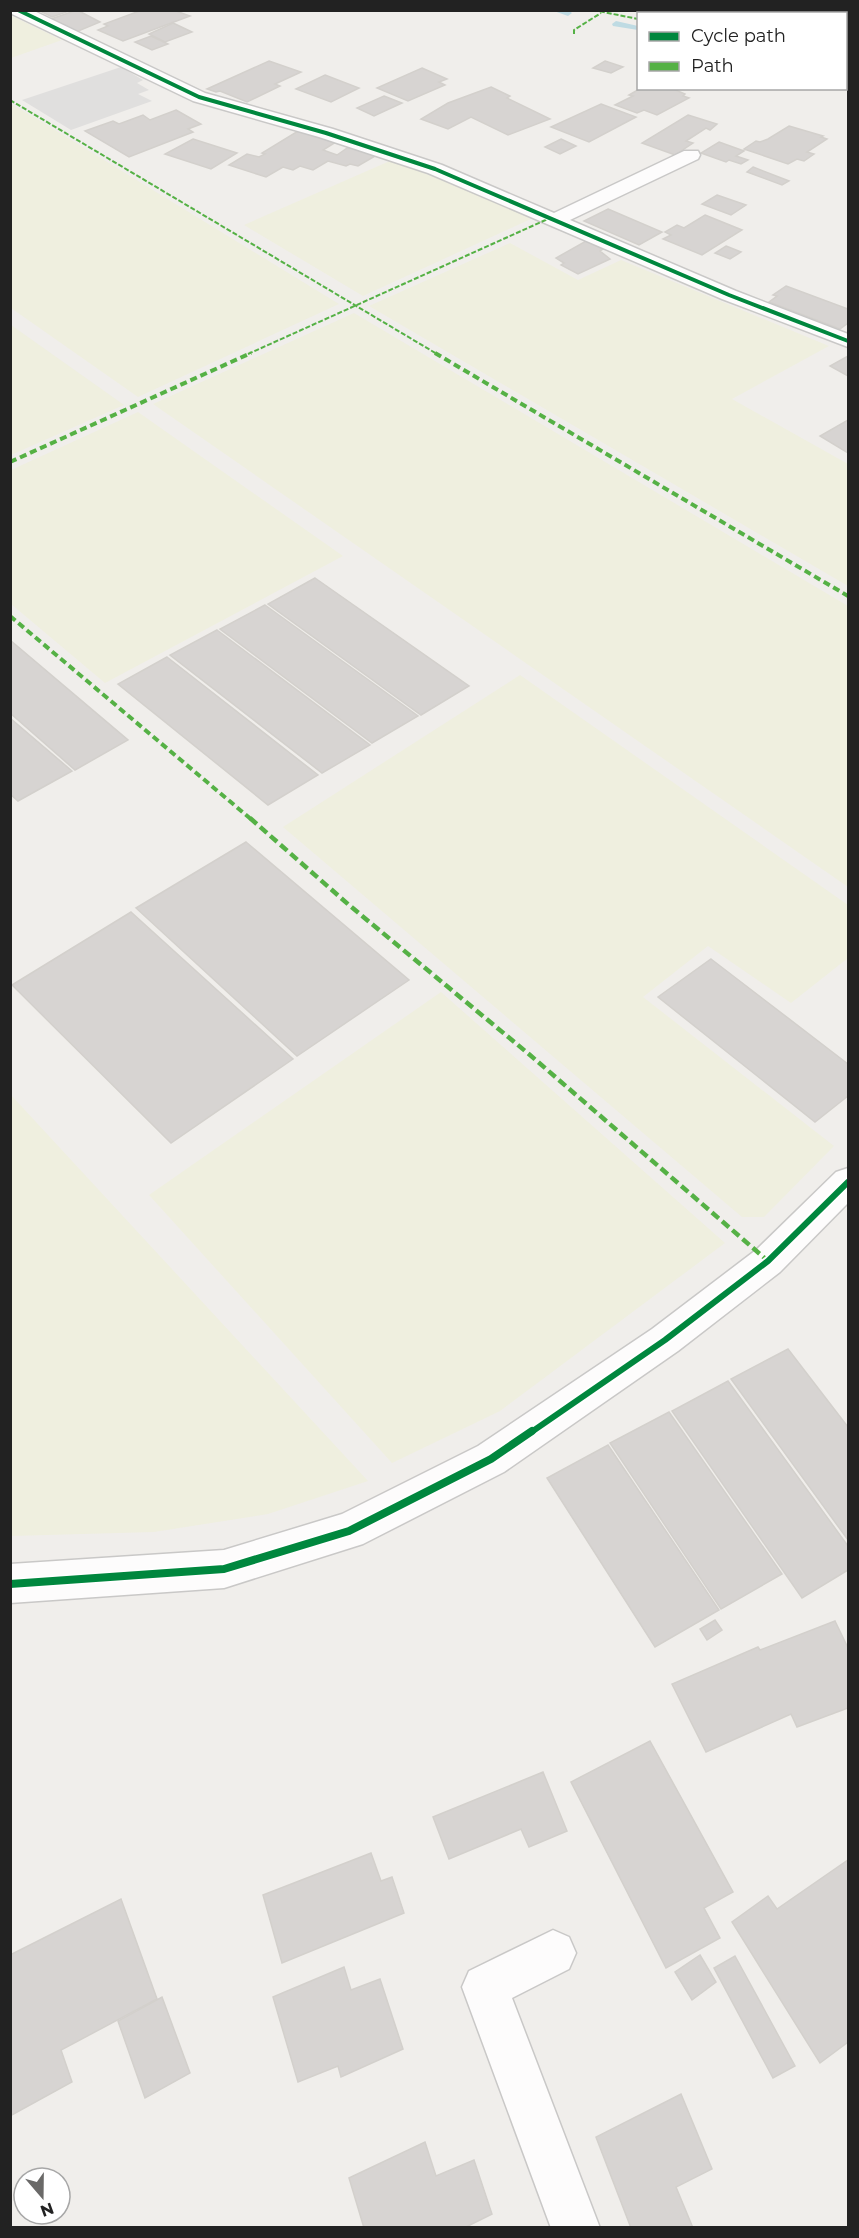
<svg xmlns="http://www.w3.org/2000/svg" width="859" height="2238" viewBox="0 0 859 2238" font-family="Montserrat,sans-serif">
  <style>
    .farmland { fill: #efefdf }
    .parking { fill: #e0dfde }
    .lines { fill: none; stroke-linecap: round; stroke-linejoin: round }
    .stream { fill: #bfdbe3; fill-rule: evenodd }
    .building { fill: #d7d4d2; stroke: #d3d0cc; stroke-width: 1.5 }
    .minor-casing { stroke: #c9c8c7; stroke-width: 3 }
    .minor { fill: #fdfcfc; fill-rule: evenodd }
    .quiet-far2 { stroke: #55b145; stroke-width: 2; stroke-dasharray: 5 2; stroke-linecap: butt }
    .quiet-far1 { stroke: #55b145; stroke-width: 4; stroke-dasharray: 7 4; stroke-linecap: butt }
    .quiet { stroke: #55b145; stroke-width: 4.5; stroke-dasharray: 9 4.5; stroke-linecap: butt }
    .cycleway-far2-casing { stroke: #fff; stroke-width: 6 }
    .cycleway-far1-casing { stroke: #fff; stroke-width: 10 }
    .cycleway-casing { stroke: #fff; stroke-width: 11 }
    .cycleway-far2 { stroke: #00873e; stroke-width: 4 }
    .cycleway-far1 { stroke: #00873e; stroke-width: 6 }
    .cycleway { stroke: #00873e; stroke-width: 8 }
  </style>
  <rect width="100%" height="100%" fill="#f0eeeb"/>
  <g class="farmland">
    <path d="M10 16 14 17 62 40 11 58Z"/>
    <path d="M11 104 42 122 339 304 138 397 11 308Z"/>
    <path d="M392 160 533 218 363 296 244 225Z"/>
    <path d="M510 243 578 280 621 260 829 346 732 399 848 464V586L369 306Z"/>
    <path d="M354 313 848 606V887L153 404Z"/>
    <path d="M10 325H11L124 405 11 455Z"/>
    <path d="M138 412 343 556 105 683 11 604V470Z"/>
    <path d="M520 675 848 905V958L791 1003 708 946 643 997 834 1146 764 1217H742L283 827Z"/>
    <path d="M441 992 725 1243 500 1411 392 1463 149 1195Z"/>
    <path d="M10 1095H11L368 1481 268 1514 154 1532 11 1536Z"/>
  </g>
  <path class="parking" d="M121 67 143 80 137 83 149 90 138 94 152 101 71 130 22 100Z"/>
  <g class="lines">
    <g class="stream">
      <path d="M551 10H568L572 13 568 16Z"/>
      <path d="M616 21 638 26V30L613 26 612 24Z"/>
      <path d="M846 57 848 58V62H846Z"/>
    </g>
  </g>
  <g class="building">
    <path d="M38 10H72L52 17Z"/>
    <path d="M77 10 100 22 76 32 51 19Z"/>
    <path d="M142 10 176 11 190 16 123 41 98 30 108 26 104 24Z"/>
    <path d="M173 23 192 32 165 42 149 34Z"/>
    <path d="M151 36 168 44 152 50 135 42Z"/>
    <path d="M269 61 301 72 275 84 280 86 247 102 220 91 216 92 207 89Z"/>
    <path d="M605 61 623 67 611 73 593 68Z"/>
    <path d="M422 68 447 79 439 82 445 85 408 101 377 88Z"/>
    <path d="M325 75 359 88 331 102 296 89Z"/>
    <path d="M491 87 510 96 507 98 550 119 508 135 471 117 448 129 421 119 448 103Z"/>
    <path d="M641 88H671L685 94 683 96 689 98 657 115 644 110 637 113 615 105 633 96 629 95Z"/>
    <path d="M384 96 402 103 374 116 357 108Z"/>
    <path d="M601 104 636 117 589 142 551 127Z"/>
    <path d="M176 110 201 124 188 129 193 132 129 157 85 131 113 121 119 124 143 115 150 120Z"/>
    <path d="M688 115 717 124 710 130 706 128 686 141 693 143 675 155 642 143Z"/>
    <path d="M789 126 823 136 821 137 827 139 807 152 814 154 804 161 797 159 788 164 744 149 756 141 760 142 768 139Z"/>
    <path d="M298 131 336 142 323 150 337 155 350 146 377 155 358 166 350 164 346 166 328 161 313 170 300 166 293 170 283 167 266 177 229 165 247 154 259 157 265 154 262 153Z"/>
    <path d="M193 139 237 153 211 169 165 154Z"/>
    <path d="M561 139 576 146 560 154 545 147Z"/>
    <path d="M719 142 744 151 736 156 748 160 741 164 729 160 726 162 701 153Z"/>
    <path d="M753 167 789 181 782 185 747 172Z"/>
    <path d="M717 195 746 205 731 215 702 204Z"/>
    <path d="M608 209 662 232 639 245 584 221Z"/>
    <path d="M705 215 742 230 702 255 663 239 671 235 665 232 677 225 684 228Z"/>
    <path d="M586 241 603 249 600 251 610 259 578 274 561 265 564 263 556 258Z"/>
    <path d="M726 246 741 252 730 259 715 253Z"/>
    <path d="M786 286 848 309V323L840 329 769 302 777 296 773 295Z"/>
    <path d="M848 356V376L830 366Z"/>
    <path d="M848 420V453L820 436Z"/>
    <path d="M315 578 469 686 421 715 268 604Z"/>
    <path d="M265 605 418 716 372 743 220 629Z"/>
    <path d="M217 630 370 745 322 773 170 655Z"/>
    <path d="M10 640 128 740 75 770 10 713Z"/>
    <path d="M167 657 318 775 268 805 118 684Z"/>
    <path d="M10 718 72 771 18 801 10 794Z"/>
    <path d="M246 842 409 980 297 1056 136 908Z"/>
    <path d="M131 912 293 1059 171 1143 12 985Z"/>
    <path d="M711 959 848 1064V1096L815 1122 658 997Z"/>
    <path d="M788 1349 848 1427V1540L731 1379Z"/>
    <path d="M728 1381 848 1546V1570L802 1598 672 1411Z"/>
    <path d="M669 1412 782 1574 721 1609 610 1443Z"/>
    <path d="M608 1445 719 1610 655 1647 547 1478Z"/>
    <path d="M715 1620 722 1630 707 1640 700 1629Z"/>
    <path d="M835 1621 848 1648V1708L797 1727 791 1714 706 1752 672 1684 758 1647 760 1650Z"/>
    <path d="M650 1741 733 1892 704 1908 720 1938 666 1968 571 1782Z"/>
    <path d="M543 1772 567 1831 529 1847 521 1829 449 1859 433 1817Z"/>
    <path d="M371 1853 381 1881 392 1877 404 1913 282 1963 263 1895Z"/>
    <path d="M848 1860V2042L820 2063 732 1922 768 1896 777 1909Z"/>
    <path d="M121 1899 157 1999 61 2050 72 2082 10 2116V1955Z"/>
    <path d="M700 1955 716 1982 692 2000 675 1972Z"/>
    <path d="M735 1956 795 2066 773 2078 714 1968Z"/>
    <path d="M344 1967 351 1990 380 1979 403 2049 341 2077 338 2066 298 2082 273 1997Z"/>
    <path d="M162 1997 190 2073 145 2098 118 2021Z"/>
    <path d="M681 2094 712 2169 676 2187 693 2228H631L596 2137Z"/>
    <path d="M425 2142 436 2176 474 2160 492 2214 464 2228H364L349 2178Z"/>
  </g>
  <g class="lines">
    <defs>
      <g id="minor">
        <path d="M10 10H32L205 93 333 129 442 165 554 213 684 151H698L700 155 698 159 570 220 736 291 848 334V347L722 299 428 173 319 137 193 101 12 14Z"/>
        <path d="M848 1168V1203L780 1272 678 1351 504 1472 363 1544 224 1588 10 1603V1564L224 1550 342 1514 478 1446 652 1329 756 1250 836 1172Z"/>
        <path d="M553 1930 569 1937 576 1953 569 1969 512 1998 600 2228H551L462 1987 469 1971Z"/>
      </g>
    </defs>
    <use href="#minor" class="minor-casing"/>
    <use href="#minor" class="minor"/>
    <g class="quiet-far2">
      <path d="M593 10 638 19"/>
      <path d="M574 34V30L601 13"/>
      <path d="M10 100 437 354"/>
      <path d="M248 354 550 218"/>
    </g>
    <g class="quiet-far1">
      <path d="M435 353 848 596"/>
      <path d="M10 462 251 353"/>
      <path d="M10 616 252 820"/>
    </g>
    <path class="quiet" d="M250 818 349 905 530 1055 768 1261"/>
    <defs>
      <path id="cycleway-far2" d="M18 10 199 97 326 133 435 169 729 295 848 341"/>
      <path id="cycleway-far1" d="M530 1433 665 1340 768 1261 848 1182"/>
      <path id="cycleway" d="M10 1584 224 1569 349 1531 491 1459 532 1431"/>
    </defs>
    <use href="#cycleway-far2" class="cycleway-far2-casing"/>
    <use href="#cycleway-far1" class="cycleway-far1-casing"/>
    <use href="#cycleway" class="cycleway-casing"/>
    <use href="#cycleway-far2" class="cycleway-far2"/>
    <use href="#cycleway-far1" class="cycleway-far1"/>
    <use href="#cycleway" class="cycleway"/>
  </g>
  <rect width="859" height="2238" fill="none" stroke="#222222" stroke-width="24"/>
  <rect x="637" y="12" width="210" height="78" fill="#ffffff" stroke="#a7a7a7" stroke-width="1.5"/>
  <rect x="649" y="32" width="30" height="9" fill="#00873e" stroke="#a7a7a7" stroke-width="1.5"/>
  <text x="691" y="42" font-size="18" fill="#222222">Cycle path</text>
  <rect x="649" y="62" width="30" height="9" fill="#55b145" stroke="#a7a7a7" stroke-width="1.5"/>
  <text x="691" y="72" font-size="18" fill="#222222">Path</text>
  <g transform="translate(42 2196) rotate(160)"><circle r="28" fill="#ffffff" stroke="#a7a7a7" stroke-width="1.5"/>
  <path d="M0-4.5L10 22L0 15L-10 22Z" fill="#6a6968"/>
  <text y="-9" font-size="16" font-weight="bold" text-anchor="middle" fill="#222222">N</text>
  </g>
</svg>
